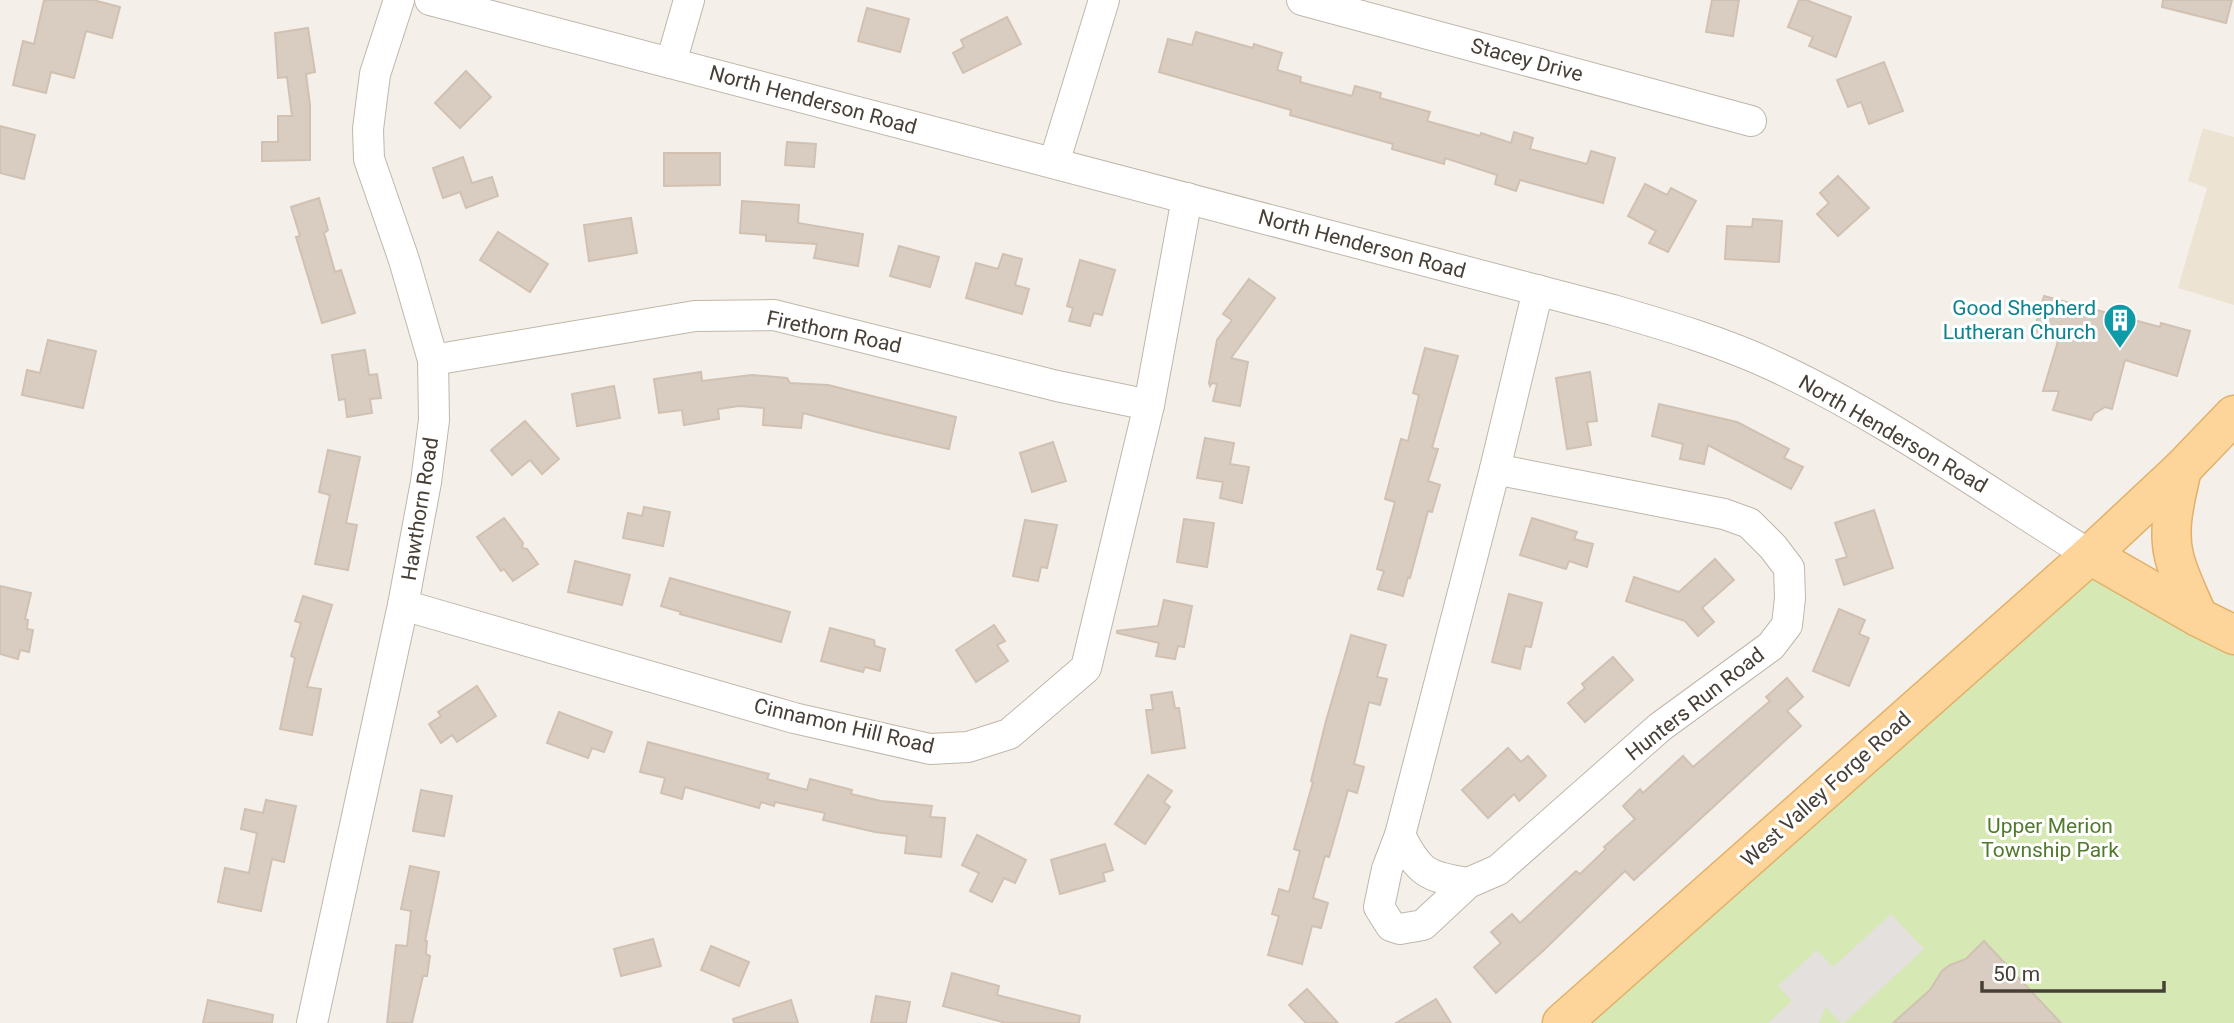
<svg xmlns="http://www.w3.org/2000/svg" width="2234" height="1023" viewBox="0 0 2234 1023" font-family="Roboto,sans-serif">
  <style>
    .education { fill: #ede3d3 }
    .green { fill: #d6e8b3 }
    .parking { fill: #e3e0dd }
    .building { fill: #d9cdc1; stroke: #d0c1b2; stroke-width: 2 }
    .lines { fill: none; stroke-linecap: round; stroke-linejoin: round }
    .minor-casing { stroke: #c0b6ab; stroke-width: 32 }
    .major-casing { stroke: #e2b069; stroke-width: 41 }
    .minor { stroke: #fff; stroke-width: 30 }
    .major { stroke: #fdd59a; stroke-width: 38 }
    .labels { text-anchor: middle; stroke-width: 6; stroke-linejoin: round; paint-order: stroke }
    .street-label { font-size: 21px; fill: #484037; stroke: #fff }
    .culture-label { font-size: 21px; fill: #0d838f; stroke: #fff; text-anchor: end }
    .park-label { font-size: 21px; fill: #517a2b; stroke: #fff }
  </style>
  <rect width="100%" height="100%" fill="#f4f0e9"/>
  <path class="education" d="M2203 128 2234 137V305L2178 288 2207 188 2188 181Z"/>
  <path class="green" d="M2090 555 2234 635V1023H1562Z"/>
  <path class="parking" d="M1891 914 1924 949 1844 1023H1841L1826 1007 1819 1023H1768L1792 1001 1778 986 1817 950 1833 967Z"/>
  <g class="building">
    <path d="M44 0H93L120 7 112 38 86 31 74 78 51 72 46 93 13 85 23 41 34 44Z"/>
    <path d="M1712 0H1739L1733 36 1706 32Z"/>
    <path d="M1799 0H1806L1851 17 1836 57 1809 46 1813 37 1788 27Z"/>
    <path d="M2163 0H2232L2226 23 2162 7Z"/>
    <path d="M867 8 909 19 900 52 858 41Z"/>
    <path d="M1007 17 1021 44 963 73 953 53 964 47 961 40Z"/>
    <path d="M308 28 315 72 306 74 310 105V160L262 161V142H278V116H292L287 77 278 78 275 33Z"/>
    <path d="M1196 32 1253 48 1254 44 1282 53 1277 70 1301 77 1300 82 1352 96 1355 86 1381 93 1380 98 1430 112 1427 121 1480 136 1481 133 1511 143 1514 132 1533 138 1530 149 1587 164 1591 151 1615 158 1603 203 1520 180 1516 191 1495 184 1497 175 1445 158 1444 164 1392 149 1393 144 1290 115 1291 110 1159 72 1168 39 1192 45Z"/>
    <path d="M1884 62 1903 111 1869 124 1861 102 1848 107 1837 80Z"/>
    <path d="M466 71 491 97 460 128 435 103Z"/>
    <path d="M0 126 35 135 24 179 0 173Z"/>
    <path d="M787 142 816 144 814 167 785 165Z"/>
    <path d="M664 153H720V185L664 186Z"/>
    <path d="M463 157 472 183 492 177 498 196 466 208 460 192 443 198 433 168Z"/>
    <path d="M1838 176 1869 208 1838 236 1817 214 1829 203 1820 193Z"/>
    <path d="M1645 184 1667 195 1671 188 1696 201 1668 252 1649 243 1656 231 1628 216Z"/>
    <path d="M319 198 328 230 324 233 335 272 341 270 355 313 322 323 296 237 300 236 291 207Z"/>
    <path d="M742 201 799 205 798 223 863 234 858 266 814 258 817 244 766 241V235L740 233Z"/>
    <path d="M631 218 637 253 589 261 584 225Z"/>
    <path d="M1753 219 1782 221 1779 262 1725 259 1727 226 1752 227Z"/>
    <path d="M498 232 548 264 530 292 480 260Z"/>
    <path d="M899 246 939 257 930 287 890 276Z"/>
    <path d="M1003 254 1022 259 1015 285 1029 289 1022 314 966 298 976 263 998 269Z"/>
    <path d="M1080 260 1115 270 1102 315 1094 313 1090 326 1069 321 1073 308 1067 306Z"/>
    <path d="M1249 279 1275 298 1231 358 1248 362 1240 406 1213 401 1217 384 1212 383 1210 386 1209 383 1217 340 1232 320 1223 314Z"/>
    <path d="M2044 296 2160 327 2161 323 2190 331 2177 376 2125 360 2112 409 2105 407 2094 414 2091 420 2053 410 2059 391H2043L2058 341 2033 334Z"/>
    <path d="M48 340 96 351 83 408 22 395 27 370 40 373Z"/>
    <path d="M1425 348 1458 356 1432 448 1438 449 1428 481 1440 485 1432 512 1428 511 1410 578 1408 577 1403 596 1378 589 1384 571 1377 569 1395 502 1385 499 1401 439 1408 441 1419 395 1413 393Z"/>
    <path d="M365 350 369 375 377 374 381 398 370 399 372 413 347 417 345 399 339 400 332 355Z"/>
    <path d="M701 372 702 381 752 375 787 378 790 383 828 385 956 417 949 449 876 432 803 413 801 428 763 425 764 408 739 406 718 409 719 419 684 425 682 410 659 413 654 379Z"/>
    <path d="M1590 372 1597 421 1587 422 1591 445 1567 449 1556 378Z"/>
    <path d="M614 386 620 418 577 426 572 394Z"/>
    <path d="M1659 404 1737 422 1789 449 1784 458 1803 467 1791 489 1708 445 1704 464 1680 459 1683 444 1652 436Z"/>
    <path d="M525 421 559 459 542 474 530 460 512 475 491 450Z"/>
    <path d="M1205 438 1234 443 1230 464 1249 467 1242 503 1220 498 1223 482 1197 478Z"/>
    <path d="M1053 442 1066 481 1032 492 1020 453Z"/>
    <path d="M328 450 360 457 346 523 357 525 348 570 315 564 330 495 319 492Z"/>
    <path d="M644 507 670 512 663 546 623 538 628 513 642 516Z"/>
    <path d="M1874 510 1893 568 1844 585 1836 560 1847 557 1835 523Z"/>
    <path d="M504 518 523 543 522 548 527 549 538 564 513 581 504 569 501 571 477 537Z"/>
    <path d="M1532 518 1577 532 1574 539 1593 544 1587 567 1569 561 1566 569 1520 555Z"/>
    <path d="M1184 519 1214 523 1207 567 1177 562Z"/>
    <path d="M1025 520 1057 525 1047 568 1041 567 1038 581 1013 576Z"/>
    <path d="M1715 559 1734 580 1702 608 1714 622 1698 636 1685 621 1626 601 1634 577 1679 592Z"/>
    <path d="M575 561 630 575 622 605 568 592Z"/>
    <path d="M670 578 790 612 781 642 680 614 681 612 661 606Z"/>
    <path d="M0 586 31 593 25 619 28 620 27 629 33 630 29 652 20 650 18 659 0 654Z"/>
    <path d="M1509 594 1542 603 1531 647 1525 646 1520 669 1492 662Z"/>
    <path d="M303 596 332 605 307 687 321 689 312 735 280 729 295 658 291 656 301 623 295 621Z"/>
    <path d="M1164 600 1192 606 1184 647 1178 646 1175 659 1156 656 1159 643 1117 633V631L1158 626Z"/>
    <path d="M1839 609 1865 620 1859 634 1869 638 1849 686 1813 671Z"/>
    <path d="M994 625 1005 641 997 645 1008 661 976 682 956 650Z"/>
    <path d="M830 628 874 640 875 646 885 649 880 671 865 667 863 672 821 661Z"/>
    <path d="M1351 635 1386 645 1377 677 1387 679 1380 705 1369 702 1354 764 1364 767 1357 793 1348 790 1329 857 1325 856 1313 898 1328 903 1321 928 1312 926 1302 964 1268 955 1279 916 1272 914 1279 889 1289 892 1300 851 1294 849 1313 782 1311 781 1326 721Z"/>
    <path d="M1613 657 1633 680 1585 722 1568 703 1585 688 1582 684Z"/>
    <path d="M1787 678 1803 697 1787 711 1801 726 1634 880 1625 871 1544 950 1496 993 1474 967 1501 943 1491 932 1512 914 1520 923 1576 871 1580 874 1606 849 1604 847 1635 819 1623 806 1640 789 1643 793 1683 756 1693 767 1770 701 1766 697Z"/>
    <path d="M477 686 496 716 457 742 452 735 441 743 429 724 441 716 438 712Z"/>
    <path d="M1172 692 1175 708H1179L1185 748 1152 753 1146 710H1153L1151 695Z"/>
    <path d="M559 712 612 732 604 752 592 748 588 758 547 743Z"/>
    <path d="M648 742 769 774 767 779 807 790 810 779 852 790 851 794 881 801 932 806 930 817 945 818 941 857 905 853 907 836 875 832 823 820 825 813 775 802 774 806 761 802 759 808 685 787 682 799 661 793 665 778 640 772Z"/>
    <path d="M1508 748 1521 762 1528 756 1546 776 1519 801 1514 794 1488 818 1462 790Z"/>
    <path d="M1148 775 1172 791 1164 802 1170 807 1145 844 1115 824Z"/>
    <path d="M421 790 452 796 444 836 413 831Z"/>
    <path d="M266 800 296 806 284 862 272 859 261 911 218 902 225 868 249 873 257 833 241 829 245 809 263 813Z"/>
    <path d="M977 835 1026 860 1015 883 1004 878 992 902 970 891 979 873 962 865Z"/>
    <path d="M1105 844 1113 870 1103 873 1105 881 1060 894 1051 860Z"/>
    <path d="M410 866 439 872 425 941H427L426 954 430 956 427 976H423L412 1023H387L396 945 407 946 411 911 401 909Z"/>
    <path d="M653 939 661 966 621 976 614 949Z"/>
    <path d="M1984 941 2061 1023H1893L1930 990 1942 971 1950 965 1966 959Z"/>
    <path d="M711 946 749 962 739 986 701 970Z"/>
    <path d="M952 973 999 986 997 995 1080 1016 1079 1023H1006L943 1006Z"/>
    <path d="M1307 989 1338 1023H1306L1289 1005Z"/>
    <path d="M876 996 910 1002 906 1023H871Z"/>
    <path d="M1436 999 1451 1023H1396Z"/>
    <path d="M208 1000 273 1015 272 1023H203Z"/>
    <path d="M791 1000 798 1023H734L733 1019Z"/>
  </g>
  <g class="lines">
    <defs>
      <g id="minor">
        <path d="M430 0 1613 310C1668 326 1723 342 1774 366 1886 418 1986 491 2090 555"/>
        <path d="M1302 0 1751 121"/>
        <path d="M671 63 689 0"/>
        <path d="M1054 163 1104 0"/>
        <path d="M433 360 695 316 774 315 1057 386 1149 405"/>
        <path d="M1495 469 1724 514 1749 523 1773 547 1789 568 1790 598 1787 625 1771 646 1660 727 1498 870 1468 883 1423 925 1400 929 1391 926 1379 907 1387 869 1400 835Z"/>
        <path d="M1495 469 1538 290"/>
        <path d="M403 605 794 718 930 749 968 747 1009 734 1086 668 1149 405 1187 198"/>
        <path d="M1400 835C1419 873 1427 877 1468 883"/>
        <path d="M312 1023 403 605 426 482 434 420 433 360 404 260 369 159 368 129 375 74 399 0"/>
      </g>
      <g id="major">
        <path d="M2182 469C2176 497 2167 527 2174 556 2179 577 2190 597 2198 617"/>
        <path d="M2090 555 2198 617 2234 635"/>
        <path d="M1562 1023 2090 555 2182 469 2234 415"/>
      </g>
    </defs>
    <use href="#minor" class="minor-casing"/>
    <use href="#major" class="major-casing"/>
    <use href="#minor" class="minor"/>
    <use href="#major" class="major"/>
  </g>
  <defs>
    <symbol id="building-pin" viewBox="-11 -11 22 30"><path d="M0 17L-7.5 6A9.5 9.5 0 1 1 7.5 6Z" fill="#0f9aa8" stroke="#fff"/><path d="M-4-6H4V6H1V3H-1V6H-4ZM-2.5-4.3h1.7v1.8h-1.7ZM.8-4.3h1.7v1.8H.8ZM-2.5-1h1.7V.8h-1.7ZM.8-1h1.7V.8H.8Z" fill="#fff"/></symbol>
  </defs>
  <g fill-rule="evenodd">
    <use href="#building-pin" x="2101" y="301" width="38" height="52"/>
  </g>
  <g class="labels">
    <g class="street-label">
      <text transform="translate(1527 60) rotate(15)" y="7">Stacey Drive</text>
      <text transform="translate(813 100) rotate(15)" y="7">North Henderson Road</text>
      <text transform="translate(1362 244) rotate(15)" y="7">North Henderson Road</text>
      <text transform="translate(834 332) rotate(12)" y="7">Firethorn Road</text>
      <text transform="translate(1893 434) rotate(30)" y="7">North Henderson Road</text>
      <text transform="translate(420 509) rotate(-81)" y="7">Hawthorn Road</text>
      <text transform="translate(1695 704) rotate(-38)" y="7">Hunters Run Road</text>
      <text transform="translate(844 726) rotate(13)" y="7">Cinnamon Hill Road</text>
      <text transform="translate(1826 789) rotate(-42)" y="7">West Valley Forge Road</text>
    </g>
    <g class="culture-label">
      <text x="2096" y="315">Good Shepherd<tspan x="2096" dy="24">Lutheran Church</tspan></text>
    </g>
    <g class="park-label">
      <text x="2050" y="833">Upper Merion<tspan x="2050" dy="24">Township Park</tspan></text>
    </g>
  </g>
  <path d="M1982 981v10h182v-10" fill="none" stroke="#484037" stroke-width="3.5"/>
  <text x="1993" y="981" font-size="21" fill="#484037" stroke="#ffffff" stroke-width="5" paint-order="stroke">50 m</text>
</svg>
